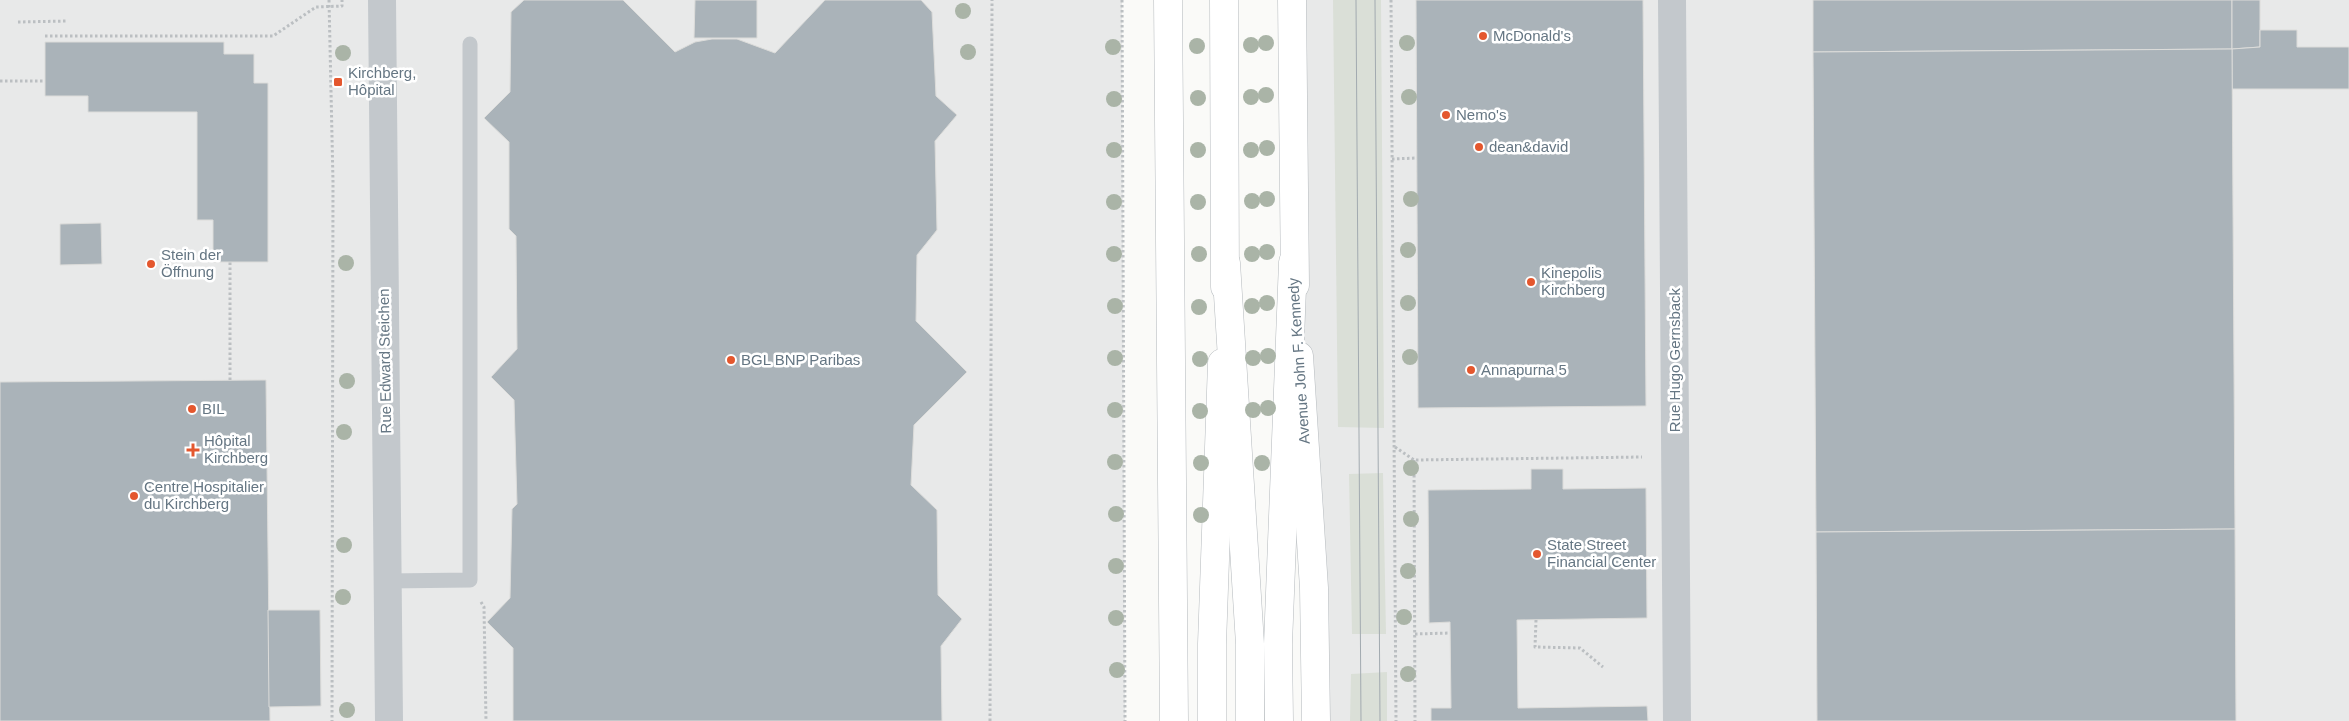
<svg xmlns="http://www.w3.org/2000/svg" width="2349" height="721" viewBox="0 0 2349 721" font-family="Helvetica,sans-serif">
  <style>
    .built { fill: #e8e9e9 }
    .green { fill: #dadfd7 }
    .building { fill: #aab3b9; stroke: #dcdcda }
    .lines { fill: none; stroke-linecap: round; stroke-linejoin: round }
    .primary-casing { stroke: #b5babe; stroke-width: 29 }
    .trunk-casing { stroke: #b4b9bd; stroke-width: 29 }
    .path { stroke: #bbbfc2; stroke-width: 3; stroke-dasharray: 2.5 2.5; stroke-linecap: butt }
    .service { stroke: #c3c8cc; stroke-width: 15 }
    .minor { stroke: #c3c8cc; stroke-width: 28 }
    .primary { stroke: #fff; stroke-width: 28 }
    .trunk { stroke: #fff; stroke-width: 28 }
    .tram { stroke: #a2aab0; stroke-width: 1 }
    .tree { fill: #aab4a7 }
    .poi-dot { fill: #e4572e; stroke: #fff; stroke-width: 2 }
    .labels { text-anchor: middle; stroke-width: 5; stroke-linejoin: round; paint-order: stroke }
    .poi-label { font-size: 15px; fill: #657683; stroke: #fff; text-anchor: start }
    .street-label { font-size: 15px; fill: #657683; stroke: #fff }
  </style>
  <rect width="100%" height="100%" fill="#fafaf8"/>
  <g class="built">
    <path d="M0 0H1122L1125 721H0Z"/>
    <path d="M1292 0H2349V721H1316L1293 262Z"/>
  </g>
  <g class="green">
    <path d="M1333 0H1381L1384 428 1338 427Z"/>
    <path d="M1383 473 1386 634H1352L1349 474Z"/>
    <path d="M1387 672V721H1350L1351 674Z"/>
  </g>
  <g class="building">
    <path d="M524 0H623L675 52 695 42 712 39H737L775 53 825 0H921L932 12 936 96 957 115 935 141 937 230 917 255 916 321 967 372 914 425 911 485 937 510 938 595 962 619 941 646 942 721H513V648L487 622 510 598 512 509 517 504 514 400 491 377 517 349 516 236 509 229V142L484 118 510 92 511 12Z"/>
    <path d="M695 0H757V38H694Z"/>
    <path d="M1416 0H1643L1646 406 1418 408Z"/>
    <path d="M1813 0H2232V49L1813 52Z"/>
    <path d="M2232 0H2260V47L2232 49Z"/>
    <path d="M2260 30H2297V47H2349V89H2232V49L2260 47Z"/>
    <path d="M45 42H224V54H254V83H268V262H213V220H197V112H88V96H45Z"/>
    <path d="M2232 49 2235 529 1816 532 1813 52Z"/>
    <path d="M101 223 102 264 60 265V224Z"/>
    <path d="M266 380 270 721H0V382Z"/>
    <path d="M1531 469H1563V489L1646 488 1647 618 1517 620 1518 708 1647 706 1648 721H1431V708H1451L1450 622 1429 623 1428 490 1531 489Z"/>
    <path d="M2235 529 2236 721H1817L1816 532Z"/>
    <path d="M268 610H320L321 706 269 707Z"/>
  </g>
  <g class="lines">
    <defs>
      <g id="primary">
        <path d="M1224 0 1225 287"/>
        <path d="M1292 0 1295 285"/>
        <path d="M1299 356 1314 588 1316 721"/>
        <path d="M1212 721V644L1222 363"/>
      </g>
      <g id="trunk">
        <path d="M1168 0 1174 721"/>
        <path d="M1226 263 1250 644V721"/>
        <path d="M1279 721 1278 644 1293 262"/>
      </g>
    </defs>
    <use href="#primary" class="primary-casing"/>
    <use href="#trunk" class="trunk-casing"/>
    <g class="path">
      <path d="M329 0 333 182 332 721"/>
      <path d="M1122 0 1125 721"/>
      <path d="M1391 0 1396 721"/>
      <path d="M18 22 67 21"/>
      <path d="M45 36H273L316 7 342 6V0"/>
      <path d="M0 81H45"/>
      <path d="M1392 159 1417 158"/>
      <path d="M230 380V261"/>
      <path d="M1395 447 1414 460 1642 457"/>
      <path d="M1414 460 1415 721"/>
      <path d="M481 602 484 607 486 721"/>
      <path d="M1536 620 1535 647 1580 648 1603 667"/>
      <path d="M1415 634 1450 633"/>
      <path d="M990 721 992 0"/>
    </g>
    <path class="service" d="M387 581 470 580V44"/>
    <g class="minor">
      <path d="M382 0 389 721"/>
      <path d="M1672 0 1677 721"/>
    </g>
    <use href="#primary" class="primary"/>
    <use href="#trunk" class="trunk"/>
    <g class="tram">
      <path d="M1356 0 1361 721"/>
      <path d="M1375 0 1380 721"/>
    </g>
  </g>
  <g class="tree">
    <circle cx="963" cy="11" r="8"/>
    <circle cx="1266" cy="43" r="8"/>
    <circle cx="1407" cy="43" r="8"/>
    <circle cx="1251" cy="45" r="8"/>
    <circle cx="1197" cy="46" r="8"/>
    <circle cx="1113" cy="47" r="8"/>
    <circle cx="968" cy="52" r="8"/>
    <circle cx="343" cy="53" r="8"/>
    <circle cx="1266" cy="95" r="8"/>
    <circle cx="1251" cy="97" r="8"/>
    <circle cx="1409" cy="97" r="8"/>
    <circle cx="1198" cy="98" r="8"/>
    <circle cx="1114" cy="99" r="8"/>
    <circle cx="1267" cy="148" r="8"/>
    <circle cx="1114" cy="150" r="8"/>
    <circle cx="1198" cy="150" r="8"/>
    <circle cx="1251" cy="150" r="8"/>
    <circle cx="1267" cy="199" r="8"/>
    <circle cx="1411" cy="199" r="8"/>
    <circle cx="1252" cy="201" r="8"/>
    <circle cx="1114" cy="202" r="8"/>
    <circle cx="1198" cy="202" r="8"/>
    <circle cx="1408" cy="250" r="8"/>
    <circle cx="1267" cy="252" r="8"/>
    <circle cx="1114" cy="254" r="8"/>
    <circle cx="1199" cy="254" r="8"/>
    <circle cx="1252" cy="254" r="8"/>
    <circle cx="346" cy="263" r="8"/>
    <circle cx="1267" cy="303" r="8"/>
    <circle cx="1408" cy="303" r="8"/>
    <circle cx="1115" cy="306" r="8"/>
    <circle cx="1252" cy="306" r="8"/>
    <circle cx="1199" cy="307" r="8"/>
    <circle cx="1268" cy="356" r="8"/>
    <circle cx="1410" cy="357" r="8"/>
    <circle cx="1115" cy="358" r="8"/>
    <circle cx="1253" cy="358" r="8"/>
    <circle cx="1200" cy="359" r="8"/>
    <circle cx="347" cy="381" r="8"/>
    <circle cx="1268" cy="408" r="8"/>
    <circle cx="1115" cy="410" r="8"/>
    <circle cx="1253" cy="410" r="8"/>
    <circle cx="1200" cy="411" r="8"/>
    <circle cx="344" cy="432" r="8"/>
    <circle cx="1115" cy="462" r="8"/>
    <circle cx="1201" cy="463" r="8"/>
    <circle cx="1262" cy="463" r="8"/>
    <circle cx="1411" cy="468" r="8"/>
    <circle cx="1116" cy="514" r="8"/>
    <circle cx="1201" cy="515" r="8"/>
    <circle cx="1411" cy="519" r="8"/>
    <circle cx="344" cy="545" r="8"/>
    <circle cx="1116" cy="566" r="8"/>
    <circle cx="1408" cy="571" r="8"/>
    <circle cx="343" cy="597" r="8"/>
    <circle cx="1404" cy="617" r="8"/>
    <circle cx="1116" cy="618" r="8"/>
    <circle cx="1117" cy="670" r="8"/>
    <circle cx="1408" cy="674" r="8"/>
    <circle cx="347" cy="710" r="8"/>
  </g>
  <g class="poi-dot">
    <circle cx="1483" cy="36" r="5"/>
    <rect x="333" y="77" width="10" height="10" rx="2.5"/>
    <circle cx="1446" cy="115" r="5"/>
    <circle cx="1479" cy="147" r="5"/>
    <circle cx="151" cy="264" r="5"/>
    <circle cx="1531" cy="282" r="5"/>
    <circle cx="731" cy="360" r="5"/>
    <circle cx="1471" cy="370" r="5"/>
    <circle cx="192" cy="409" r="5"/>
    <path d="M190.5 442.5h5v5h5v5h-5v5h-5v-5h-5v-5h5z"/>
    <circle cx="134" cy="496" r="5"/>
    <circle cx="1537" cy="554" r="5"/>
  </g>
  <g class="labels">
    <g class="poi-label">
      <text x="1493" y="41">McDonald's</text>
      <text x="348" y="78">Kirchberg,<tspan x="348" dy="17">Hôpital</tspan></text>
      <text x="1456" y="120">Nemo's</text>
      <text x="1489" y="152">dean&amp;david</text>
      <text x="161" y="260">Stein der<tspan x="161" dy="17">Öffnung</tspan></text>
      <text x="1541" y="278">Kinepolis<tspan x="1541" dy="17">Kirchberg</tspan></text>
      <text x="741" y="365">BGL BNP Paribas</text>
      <text x="1481" y="375">Annapurna 5</text>
      <text x="202" y="414">BIL</text>
      <text x="204" y="446">Hôpital<tspan x="204" dy="17">Kirchberg</tspan></text>
      <text x="144" y="492">Centre Hospitalier<tspan x="144" dy="17">du Kirchberg</tspan></text>
      <text x="1547" y="550">State Street<tspan x="1547" dy="17">Financial Center</tspan></text>
    </g>
    <g class="street-label">
      <text transform="translate(1675 360) rotate(-90)" y="5">Rue Hugo Gernsback</text>
      <text transform="translate(385 361) rotate(-91)" y="5">Rue Edward Steichen</text>
      <text transform="translate(1299 361) rotate(-94)" y="5">Avenue John F. Kennedy</text>
    </g>
  </g>
</svg>
